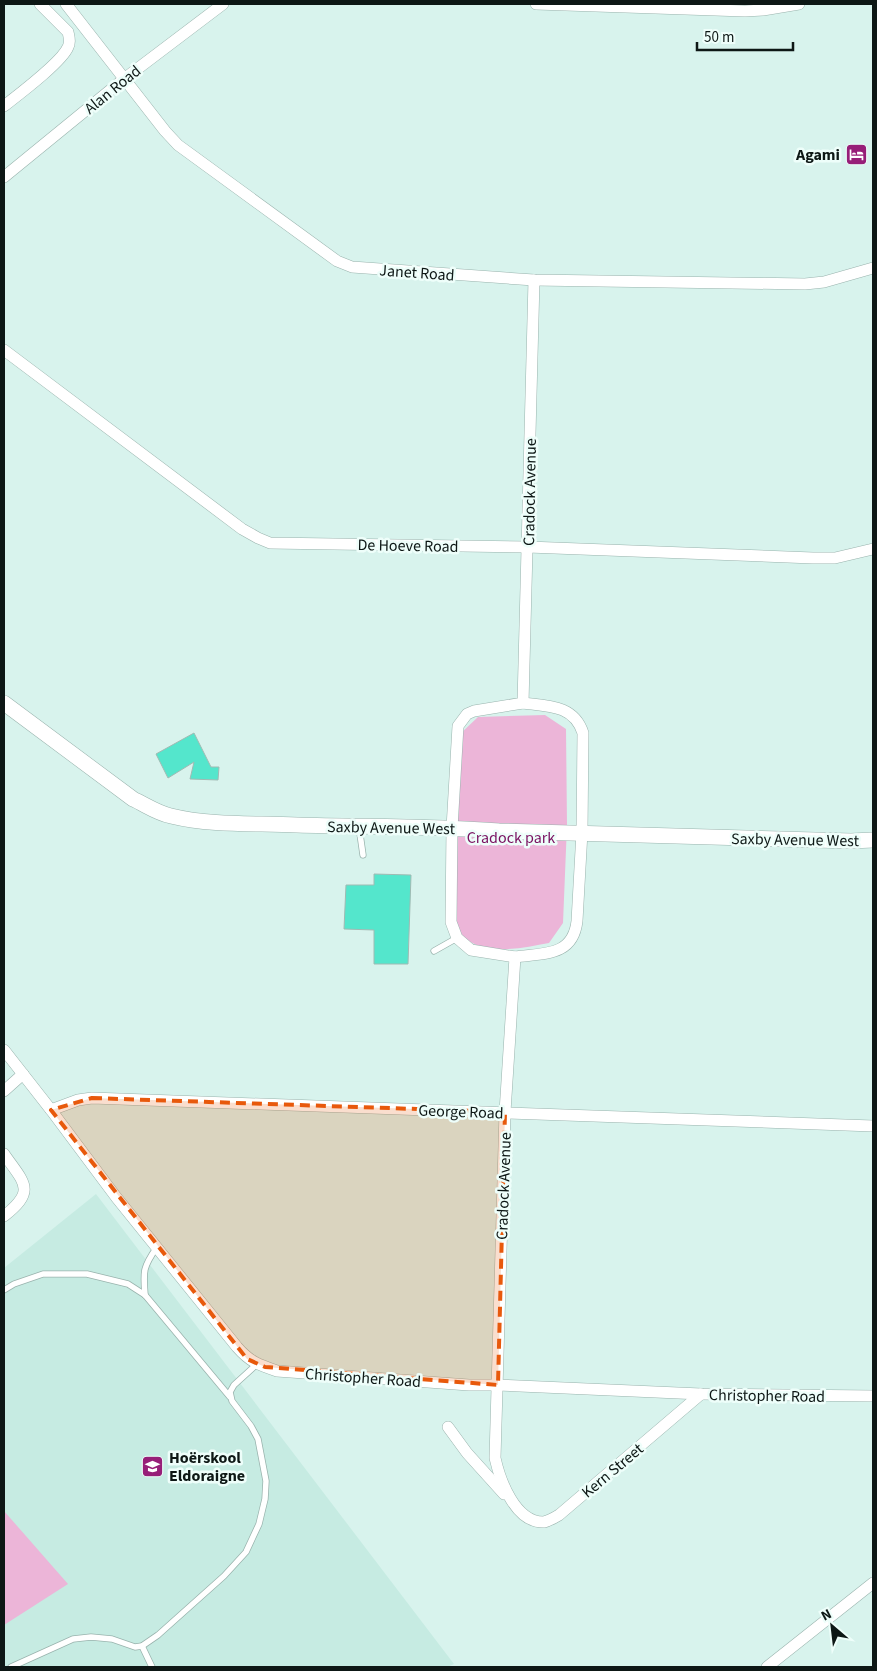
<svg xmlns="http://www.w3.org/2000/svg" width="877" height="1671" viewBox="0 0 877 1671" font-family="'Source Sans 3',sans-serif">
  <style>
    .built { fill: #c6ebe2 }
    .park { fill: #ecb5d8 }
    .building { fill: #54e6cc; stroke: #a0bab3 }
    .lines { fill: none; stroke-linecap: round; stroke-linejoin: round }
    .service-casing { stroke: #99b3ad; stroke-width: 7 }
    .minor-casing { stroke: #99b3ad; stroke-width: 12 }
    .tertiary-casing { stroke: #99b3ad; stroke-width: 16 }
    .service { stroke: #fff; stroke-width: 5.5 }
    .minor { stroke: #fff; stroke-width: 11 }
    .tertiary { stroke: #fff; stroke-width: 15 }
    .marked { fill: #e8590c; fill-opacity: 0.2; stroke: #e8590c; stroke-width: 4; stroke-dasharray: 10 6; stroke-linejoin: round }
    .labels { text-anchor: middle; stroke-width: 5; stroke-linejoin: round; paint-order: stroke }
    .street-label { font-size: 16px; fill: #0d1715; stroke: #eefefa }
    .poi-label { font-size: 16px; font-weight: bold; fill: #0d1715; stroke: #eefefa; text-anchor: end }
    .park-label { font-size: 16px; fill: #790f60; stroke: #eefefa }
  </style>
  <rect width="100%" height="100%" fill="#d8f3ed"/>
  <path class="built" d="M96 1194 454 1664 447 1667H4V1268Z"/>
  <g class="park">
    <path d="M545 715 566 729 567 825 563 923 549 943C521 948 486 957 462 936 458 932 455 924 453 919L460 734 478 717Z"/>
    <path d="M4 1511 68 1584 4 1625Z"/>
  </g>
  <g class="building">
    <path d="M194 733 211 767H219L218 780 190 779 194 762 168 778 156 754Z"/>
    <path d="M374 874 411 875 408 964H374V930L344 929 346 885H374Z"/>
  </g>
  <g class="lines">
    <defs>
      <g id="service">
        <path d="M359 827 363 855"/>
        <path d="M434 951 457 938"/>
        <path d="M4 1290 14 1284 43 1274H87L128 1284 145 1295 230 1397"/>
        <path d="M145 1295C143 1271 143 1267 157 1247"/>
        <path d="M142 1646 152 1667"/>
        <path d="M11 1667 73 1639 91 1637 112 1639 135 1647 142 1646 158 1635 224 1576 246 1552 259 1524 265 1499 266 1481 258 1439 251 1426 232 1401 230 1392 234 1385 257 1364"/>
      </g>
      <g id="minor">
        <path d="M66 4 165 131 178 145 337 261 352 267 534 280 805 284 824 282 873 268"/>
        <path d="M536 4 745 11 763 10 799 4"/>
        <path d="M4 106C18 95 62 62 68 47 71 42 69 37 68 32L40 4"/>
        <path d="M4 177 124 79 223 4"/>
        <path d="M534 280 523 703 474 711 467 714 458 726 452 828 451 922 457 938 471 950 515 957 505 1112 495 1458C500 1480 515 1523 544 1522 549 1521 554 1518 559 1515L701 1394"/>
        <path d="M4 350 242 529 258 538 270 543 528 547 813 558H835L873 549"/>
        <path d="M515 957C543 953 573 957 577 921L582 832 583 733C574 705 548 706 523 703"/>
        <path d="M4 1050 51 1110 116 1197 237 1347C250 1362 259 1365 277 1371L469 1385H498L701 1394 873 1396"/>
        <path d="M4 1091 23 1074"/>
        <path d="M51 1110 78 1100 92 1098 873 1126"/>
        <path d="M4 1154C24 1183 37 1190 4 1216"/>
        <path d="M448 1427 467 1453 504 1494"/>
        <path d="M767 1667 873 1583"/>
      </g>
      <path id="tertiary" d="M4 703 133 799C146 805 157 813 171 816 212 826 255 823 297 825 364 827 432 826 499 831L851 841 873 840"/>
    </defs>
    <use href="#service" class="service-casing"/>
    <use href="#minor" class="minor-casing"/>
    <use href="#tertiary" class="tertiary-casing"/>
    <use href="#service" class="service"/>
    <use href="#minor" class="minor"/>
    <use href="#tertiary" class="tertiary"/>
  </g>
  <path class="marked" d="M92 1098 505 1112 498 1385 265 1367 247 1359 51 1110Z"/>
  <defs>
    <symbol id="hotel-square" viewBox="-11 -11 22 22"><rect x="-9" y="-9" width="18" height="18" rx="4" fill="#971e78" stroke="#eefefa"/><path d="M-6-4.5h1.5V1H6V5H4.5V3h-9V5H-6ZM-4 0a1.8 1.8 0 1 1 3.6 0ZM.5 0V-2.5h3Q6-2.5 6 0Z" fill="#fff"/></symbol>
    <symbol id="school-square" viewBox="-11 -11 22 22"><rect x="-9" y="-9" width="18" height="18" rx="4" fill="#971e78" stroke="#eefefa"/><path d="M0-5L7-2L0 1L-7-2ZM-4 1L0 2.5L4 1V4Q0 6-4 4Z" fill="#fff"/></symbol>
  </defs>
  <g fill-rule="evenodd">
    <use href="#hotel-square" x="844" y="142" width="25" height="25"/>
    <use href="#school-square" x="140" y="1454" width="25" height="25"/>
  </g>
  <g class="labels">
    <g class="street-label">
      <text transform="translate(112 89) rotate(-39)" y="6">Alan Road</text>
      <text transform="translate(417 272) rotate(4)" y="6">Janet Road</text>
      <text transform="translate(529 492) rotate(-89)" y="6">Cradock Avenue</text>
      <text transform="translate(408 545) rotate(1)" y="6">De Hoeve Road</text>
      <text transform="translate(391 827) rotate(1)" y="6">Saxby Avenue West</text>
      <text transform="translate(795 839) rotate(1)" y="6">Saxby Avenue West</text>
      <text transform="translate(461 1111) rotate(2)" y="6">George Road</text>
      <text transform="translate(503 1186) rotate(-88)" y="6">Cradock Avenue</text>
      <text transform="translate(363 1377) rotate(4)" y="6">Christopher Road</text>
      <text transform="translate(767 1395) rotate(1)" y="6">Christopher Road</text>
      <text transform="translate(612 1470) rotate(-40)" y="6">Kern Street</text>
    </g>
    <g class="poi-label">
      <text x="840" y="160">Agami</text>
      <text x="169" y="1463" text-anchor="start">Hoërskool<tspan x="169" dy="18">Eldoraigne</tspan></text>
    </g>
    <g class="park-label">
      <text x="511" y="843">Cradock park</text>
    </g>
  </g>
  <rect width="877" height="1671" fill="none" stroke="#0d1715" stroke-width="10"/>
  <g transform="translate(832 1626) rotate(332)" stroke="#eefefa" stroke-width="4" paint-order="stroke">
  <path d="M0-4L9 19L0 12L-9 19Z" fill="#0d1715"/>
  <text y="-8" font-size="14" font-weight="bold" text-anchor="middle" fill="#0d1715">N</text>
  </g>
  <path d="M697 42v8h96v-8" fill="none" stroke="#0d1715" stroke-width="2.5"/>
  <text x="704" y="42" font-size="15" fill="#0d1715" stroke="#eefefa" stroke-width="4" paint-order="stroke">50 m</text>
</svg>
